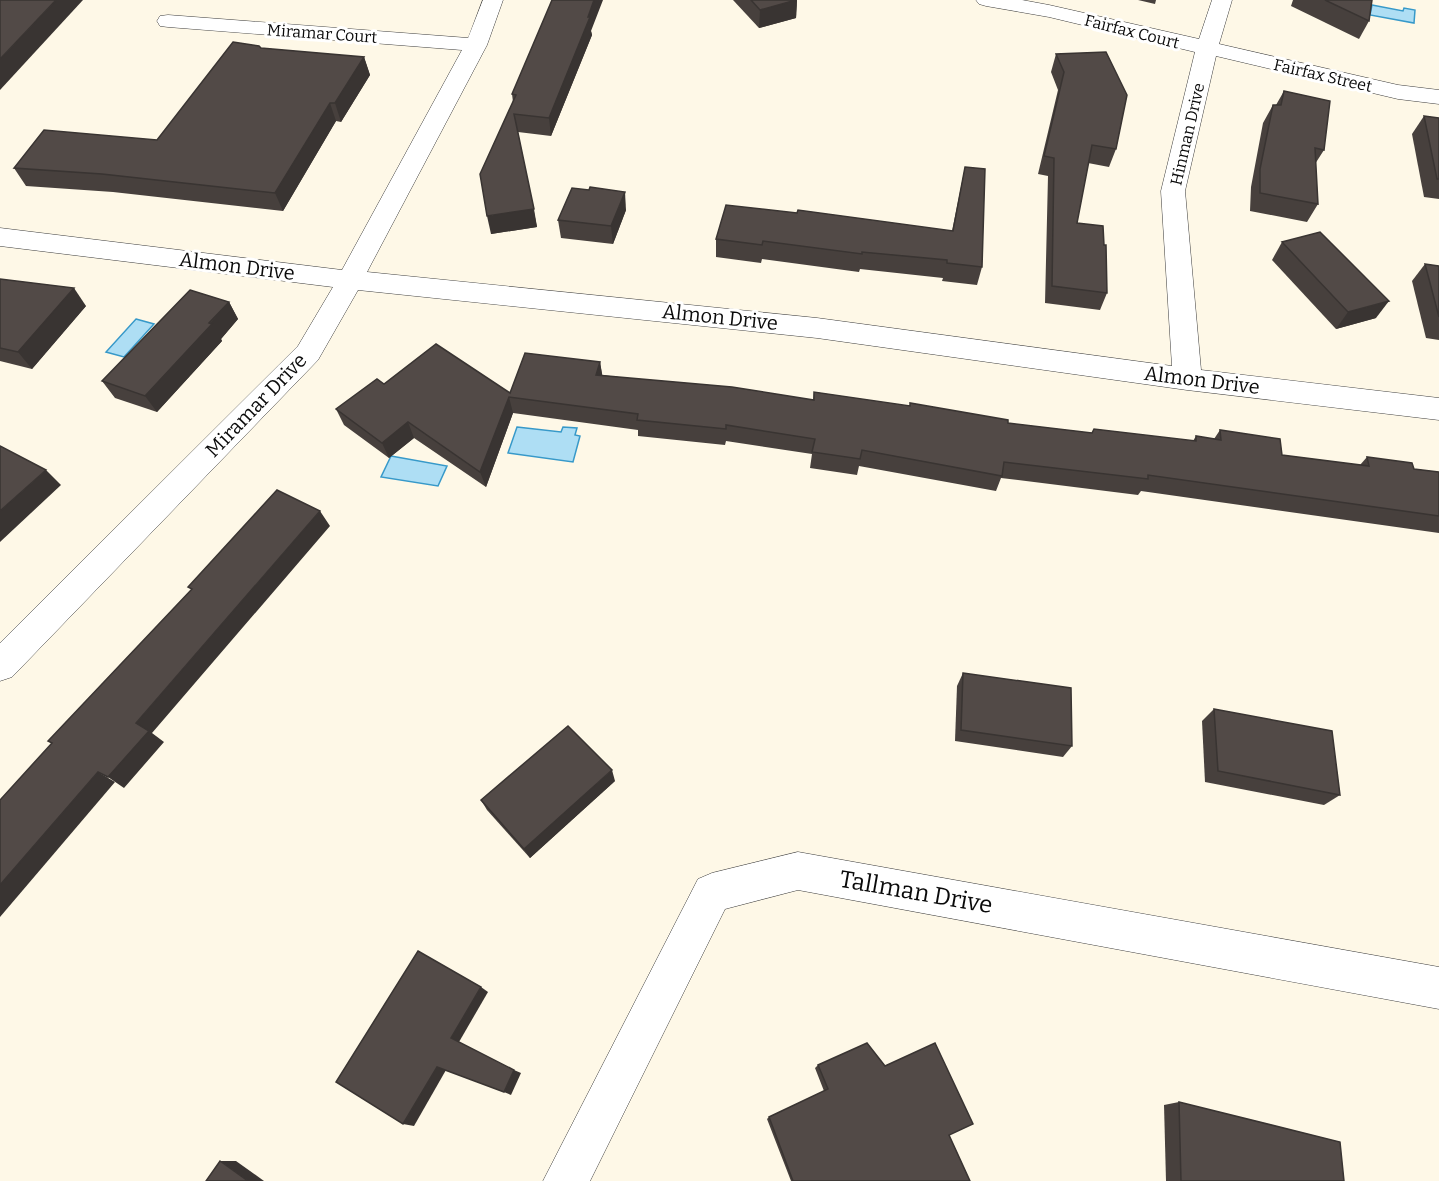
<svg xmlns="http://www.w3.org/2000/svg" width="1439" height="1181" viewBox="0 0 1439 1181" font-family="Bitter,serif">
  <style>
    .water { fill: #aedef4; stroke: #3799c9; stroke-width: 1.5 }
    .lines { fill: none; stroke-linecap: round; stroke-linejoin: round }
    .minor-casing { stroke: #3d3d3d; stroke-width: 1 }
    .minor { fill: #fff; fill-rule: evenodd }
    .wall { fill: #47403d }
    .shaded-wall { fill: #393432 }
    .building { fill: #524a47; stroke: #393432; stroke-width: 1.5 }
    .labels { text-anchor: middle; stroke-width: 6; stroke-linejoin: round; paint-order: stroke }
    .far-street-label { font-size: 16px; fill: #0a0a0a; stroke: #fff }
    .street-label { font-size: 20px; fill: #0a0a0a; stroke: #fff }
    .near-street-label { font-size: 24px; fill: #0a0a0a; stroke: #fff }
  </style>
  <rect width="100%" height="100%" fill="#fef8e7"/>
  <g class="water">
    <path d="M1372 5 1403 11 1404 8 1415 10 1414 23 1370 15Z"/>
    <path d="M136 319 154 324 124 357 106 352Z"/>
    <path d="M517 427 561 432 563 427 577 428 575 435 580 436 573 462 508 453Z"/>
    <path d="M391 456 447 466 438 486 381 477Z"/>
  </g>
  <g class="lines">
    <defs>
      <g id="minor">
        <path d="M483 0H503L487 45 367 272 817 318 1172 366 1161 191 1195 52 1049 17 986 6 979 4 976 0H1022L1049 5 1199 39 1212 0H1232L1219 44 1398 85 1439 90V104L1398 99 1216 56 1185 191 1201 370 1439 398V420L1187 390 817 338 358 290 318 360 12 677 0 681V643L298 346 333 287 0 246V228L342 270 462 50 168 27 160 26 157 21 160 16 168 15 468 38Z"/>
        <path d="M798 852 1439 967V1009L798 890 725 909 590 1181H543L698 879 712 873Z"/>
      </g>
    </defs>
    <use href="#minor" class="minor-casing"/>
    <use href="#minor" class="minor"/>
  </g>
  <g class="wall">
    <path d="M733 0H797L796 18 759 28Z"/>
    <path d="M1138 0H1156L1155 4Z"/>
    <path d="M1293 0H1372L1369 21 1359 39 1291 6Z"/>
    <path d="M591 31 592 35 551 136 518 132 537 227 491 234 513 102 512 94Z"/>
    <path d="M261 48 364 57 370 75 341 122 336 121 283 211 113 192 26 186 14 168 157 140Z"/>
    <path d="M1056 54 1116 149 1109 167 1088 163 1077 223 1104 245 1107 293 1100 310 1045 303 1048 176 1038 174 1058 90 1051 72Z"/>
    <path d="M1284 91 1324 150 1315 164 1318 204 1307 222 1250 211 1251 187 1263 123 1273 105H1276Z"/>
    <path d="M1424 116 1439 118V199L1424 197 1412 134Z"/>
    <path d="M965 167 982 267 977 285 942 281 943 278 860 269 859 272 762 259 761 263 716 257V239L952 231Z"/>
    <path d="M626 210 613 244 561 238 558 220Z"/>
    <path d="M1282 242 1376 318 1336 329 1272 260Z"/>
    <path d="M1425 264 1439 266V340L1426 338 1412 281Z"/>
    <path d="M0 279 86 306 32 369 0 361Z"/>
    <path d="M229 302 238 319 221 339 222 341 157 412 115 398 102 381Z"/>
    <path d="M600 362 602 375 813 400 814 392 1008 423 1092 433 1193 441 1196 436 1214 439 1220 430 1282 455 1360 465 1367 457 1414 469 1439 472V533L1141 491 1138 495 1001 478 996 491 859 466 857 475 810 468 812 454 726 441 725 445 638 436V430L513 413 486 487 414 438 389 458 344 425 336 409 384 384 510 393Z"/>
    <path d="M963 673 1072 746 1063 757 955 741 957 686Z"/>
    <path d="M1214 709 1340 795 1324 805 1205 782 1202 721Z"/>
    <path d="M615 781 530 858 487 810 481 800Z"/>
    <path d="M818 1065 885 1066 949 1135 970 1181H791L767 1119 769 1117 824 1091 815 1068Z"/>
    <path d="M1179 1102 1344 1181H1166L1164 1105Z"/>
  </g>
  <g class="shaded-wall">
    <path d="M56 0H83L0 90V59Z"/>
    <path d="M594 0H603L591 31 592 35 551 136 549 118Z"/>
    <path d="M797 0 796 18 759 28 760 10Z"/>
    <path d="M364 57 370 75 341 122 335 103Z"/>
    <path d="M330 103 336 121 283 211 275 193Z"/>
    <path d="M625 192 626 210 613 244 611 226Z"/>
    <path d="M534 209 537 227 491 234 487 216Z"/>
    <path d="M74 288 86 306 32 369 18 352Z"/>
    <path d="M1389 301 1376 318 1336 329 1348 312Z"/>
    <path d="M229 302 238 319 221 339 222 341 157 412 145 396Z"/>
    <path d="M600 362 603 379 596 375Z"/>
    <path d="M509 397 513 413 486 487 480 472Z"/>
    <path d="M408 422 414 438 389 458 382 443Z"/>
    <path d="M46 470 61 485 0 542V511Z"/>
    <path d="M320 511 330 526 152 733 164 742 124 788 108 777 136 723Z"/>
    <path d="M612 770 615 781 530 858 524 849Z"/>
    <path d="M98 772 115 782 0 917V885Z"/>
    <path d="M481 987 488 992 459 1042 451 1038Z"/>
    <path d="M437 1067 446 1070 414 1126 403 1124Z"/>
    <path d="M514 1070 521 1073 511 1095 504 1092Z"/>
    <path d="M220 1161H236L264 1181H248Z"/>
  </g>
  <g class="building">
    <path d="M0 0H56L0 59Z"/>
    <path d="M552 0H594L588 17H590L549 118 514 114 534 209 487 216 480 174 516 95 512 94Z"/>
    <path d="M751 0H796L760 10Z"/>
    <path d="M1325 0H1372L1369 21Z"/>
    <path d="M233 42 259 46 261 48 364 57 335 103H330L275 193 102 174 14 168 44 130 157 140Z"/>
    <path d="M1106 52 1127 95 1116 149 1092 145 1077 223 1103 226 1104 245H1106L1107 293 1052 286 1054 158 1044 156 1064 72 1056 54Z"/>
    <path d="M1284 91 1330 101 1324 150 1315 148 1318 204 1260 193V169L1273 105H1281Z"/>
    <path d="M1424 116 1439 118V179H1437Z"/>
    <path d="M965 167 985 169 982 267 947 263V260L862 252V254L763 241 762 245 716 239 726 205 797 213 798 210 953 231Z"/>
    <path d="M590 187 625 192 611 226 558 220 572 188 589 190Z"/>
    <path d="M1320 232 1389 301 1348 312 1282 242Z"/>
    <path d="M1425 264 1439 266V317Z"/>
    <path d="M0 279 74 288 18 352 0 348Z"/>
    <path d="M190 290 229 302 209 323 212 324 145 396 102 381Z"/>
    <path d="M436 344 510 393 525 353 600 362 596 375 732 387 814 400V392L910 406V403L1008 420V423L1092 433 1094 429 1196 441V436L1221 440 1220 430 1280 439 1282 455 1369 466 1367 457 1412 463 1414 469 1439 472V516L1148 475V479L1004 462 1002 476 862 450 860 459 812 452 815 439 726 425V429L637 420 638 414 509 397 480 472 408 422 382 443 336 409 377 379 384 384Z"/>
    <path d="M0 446 46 470 0 511Z"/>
    <path d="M277 490 320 511 136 723 149 731 108 777 98 772 0 885V800L52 743 48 741 192 589 188 587Z"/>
    <path d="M963 673 1071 688 1072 746 961 730Z"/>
    <path d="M1214 709 1332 731 1340 795 1218 771Z"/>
    <path d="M568 726 612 770 524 849 481 800Z"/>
    <path d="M418 951 481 987 451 1038 514 1070 504 1092 437 1067 403 1124 336 1082Z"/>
    <path d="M867 1043 885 1066 935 1043 973 1124 949 1135 970 1181H793L769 1117 828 1089 818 1065Z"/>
    <path d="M1179 1102 1340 1142 1344 1181H1181Z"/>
    <path d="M220 1161 248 1181H206Z"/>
  </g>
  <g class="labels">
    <g class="far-street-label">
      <text transform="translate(1132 31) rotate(14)" y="6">Fairfax Court</text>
      <text transform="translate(322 33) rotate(4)" y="6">Miramar Court</text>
      <text transform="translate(1323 75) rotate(13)" y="6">Fairfax Street</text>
      <text transform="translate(1187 134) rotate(-77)" y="6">Hinman Drive</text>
    </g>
    <g class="street-label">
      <text transform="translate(237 266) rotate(7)" y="7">Almon Drive</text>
      <text transform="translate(720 317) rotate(6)" y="7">Almon Drive</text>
      <text transform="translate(1202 380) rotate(7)" y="7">Almon Drive</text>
      <text transform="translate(256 405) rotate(-46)" y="7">Miramar Drive</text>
    </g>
    <g class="near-street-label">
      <text transform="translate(916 892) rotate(10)" y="8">Tallman Drive</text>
    </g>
  </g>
</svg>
